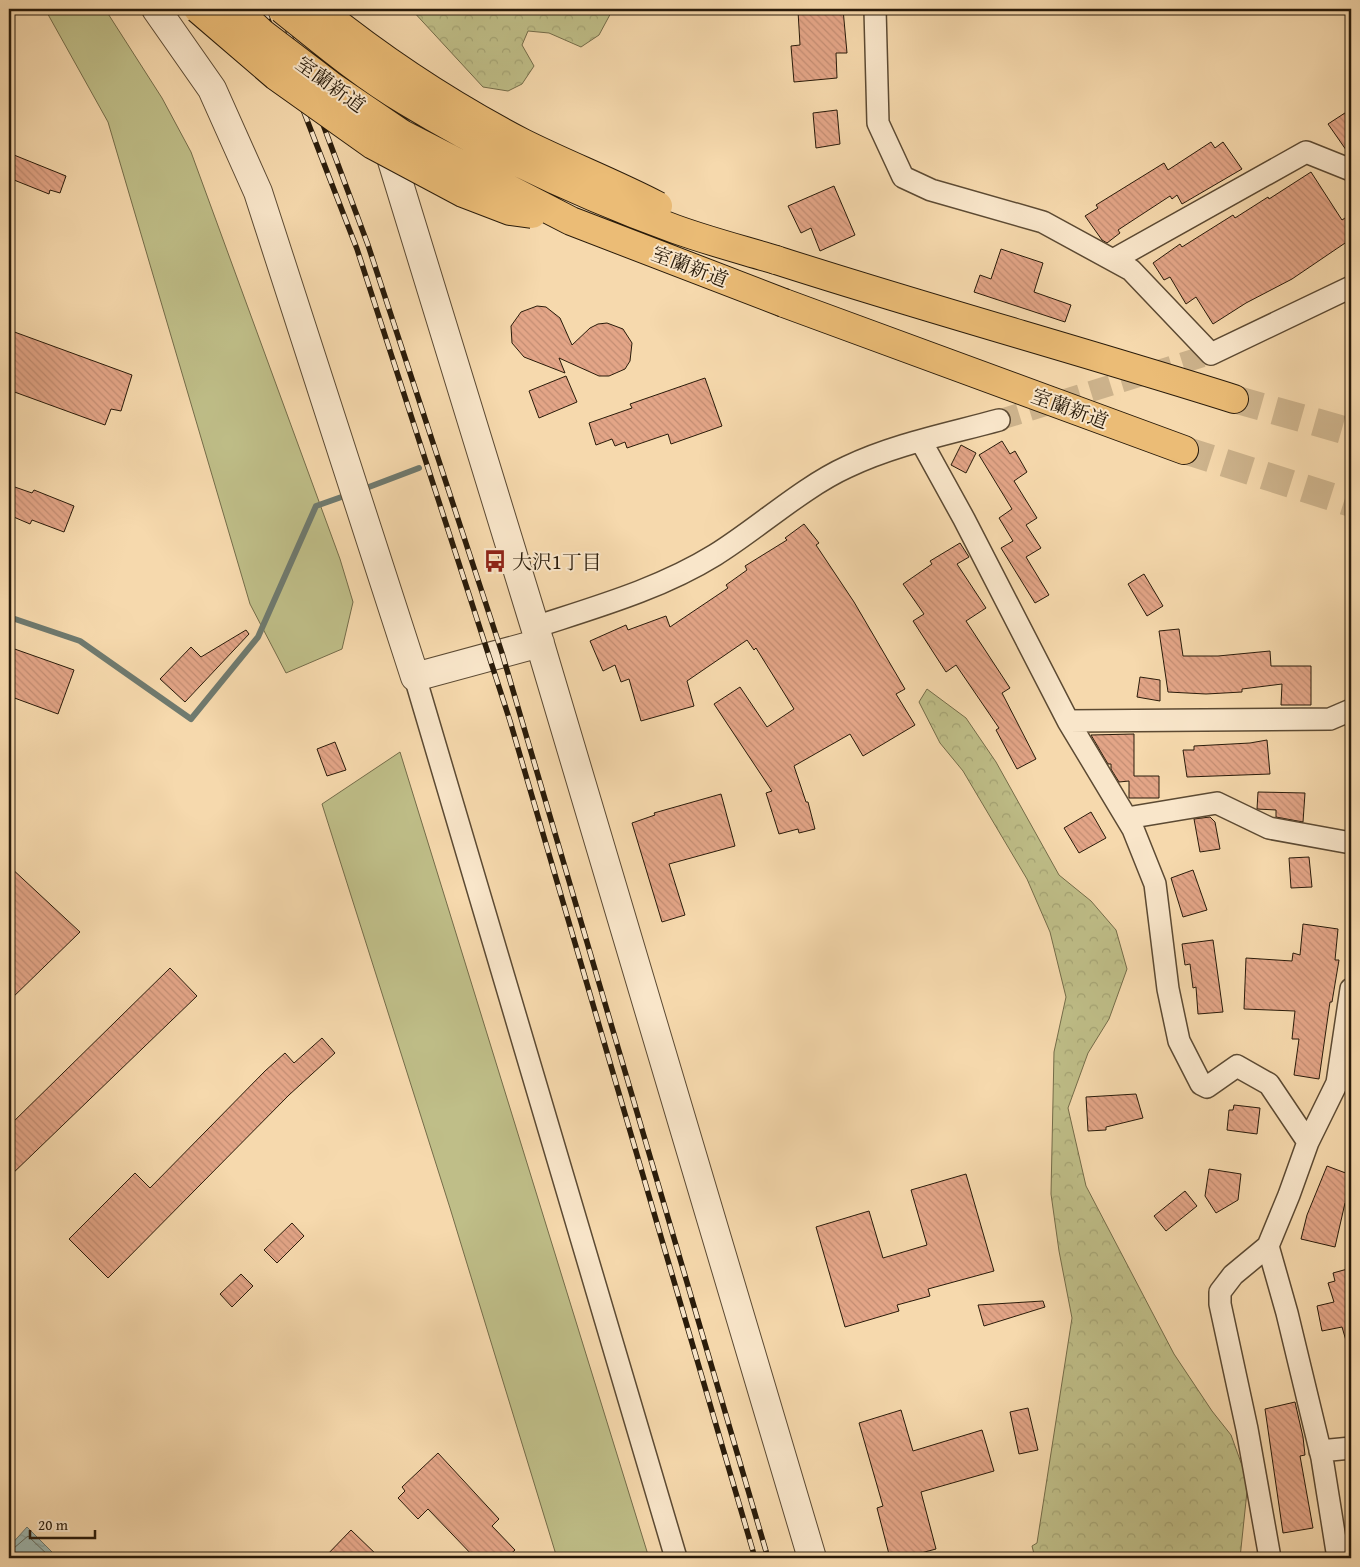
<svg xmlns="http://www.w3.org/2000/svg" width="1360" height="1567" font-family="'Gentium Book Plus','Noto Serif JP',serif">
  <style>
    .green { fill: #bfbe88; stroke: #746c49 }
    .forest { fill: url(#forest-crowns); stroke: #746c49 }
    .water { fill: url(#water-ripples); stroke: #6f7a6f }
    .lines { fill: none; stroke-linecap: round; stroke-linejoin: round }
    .shore { stroke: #646a5e; stroke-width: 1 }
    .stream { stroke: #6f7a6f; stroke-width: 6 }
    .building { fill: url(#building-back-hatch); stroke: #291b0a }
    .minor-tunnel { stroke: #cdb38c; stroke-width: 21; stroke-dasharray: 21 11; stroke-linecap: butt }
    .motorway-tunnel { stroke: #cdb38c; stroke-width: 28; stroke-dasharray: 28 14; stroke-linecap: butt }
    .minor-casing { stroke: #5c4a33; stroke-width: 24 }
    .tertiary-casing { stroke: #5c4a33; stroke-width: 30 }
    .motorway-casing { stroke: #291b0a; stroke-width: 30 }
    .minor { stroke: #f9e6ca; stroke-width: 21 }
    .tertiary { stroke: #f9e6ca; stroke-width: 28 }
    .motorway { stroke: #ebbc76; stroke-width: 28 }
    .rail-casing { stroke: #291b0a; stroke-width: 5.5 }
    .rail { stroke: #f9e6ca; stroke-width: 4; stroke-dasharray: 11; stroke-linecap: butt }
    .motorway-bridge-casing { stroke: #291b0a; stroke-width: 30; stroke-linecap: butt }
    .motorway-bridge { stroke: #ebbc76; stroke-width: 28 }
    .labels { text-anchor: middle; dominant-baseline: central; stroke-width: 4; stroke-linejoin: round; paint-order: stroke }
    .street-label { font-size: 20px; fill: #291b0a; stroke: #f9e6ca }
    .poi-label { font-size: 20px; fill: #291b0a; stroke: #f9e6ca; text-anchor: start }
  </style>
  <defs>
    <pattern id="forest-crowns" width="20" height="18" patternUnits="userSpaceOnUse" patternTransform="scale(1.25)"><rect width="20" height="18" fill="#bfbe88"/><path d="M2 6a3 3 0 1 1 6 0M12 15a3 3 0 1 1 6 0" fill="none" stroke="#a4a374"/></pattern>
    <pattern id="water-ripples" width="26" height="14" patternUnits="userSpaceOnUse" patternTransform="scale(1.25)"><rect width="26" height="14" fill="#9eb9b2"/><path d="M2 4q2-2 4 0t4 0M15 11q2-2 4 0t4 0" fill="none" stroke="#889e98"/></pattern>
    <pattern id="building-back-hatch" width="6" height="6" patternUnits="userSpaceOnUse" patternTransform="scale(1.25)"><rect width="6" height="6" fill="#e3a587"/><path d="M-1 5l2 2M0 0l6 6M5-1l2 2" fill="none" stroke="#c38d73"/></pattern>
  </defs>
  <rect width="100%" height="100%" fill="#f6d9ad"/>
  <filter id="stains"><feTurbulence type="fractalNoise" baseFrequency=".004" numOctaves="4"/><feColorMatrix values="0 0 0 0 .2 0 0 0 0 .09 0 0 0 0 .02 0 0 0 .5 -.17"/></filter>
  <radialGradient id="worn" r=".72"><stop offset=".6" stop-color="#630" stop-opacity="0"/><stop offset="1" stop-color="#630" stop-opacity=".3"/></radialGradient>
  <path class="green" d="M45,9h60l57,89 29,54 149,407 13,43 -11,47 -56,24 -36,-69 -142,-482z
    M400,752l249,806h-92l-107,-350 -128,-404z"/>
  <path class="forest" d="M411,9h202l-14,26 -18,12 -32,-14 -21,-2 -6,14 12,21 -12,18 -14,7 -25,-4z
    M927,689l39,29 30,44 63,113 32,26 25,29 11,39 -18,50 -21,34 -20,55 18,78 88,168 38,57 19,24 17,47 -8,76h-205l-3,-12 5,-3 35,-225 -13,-67 -8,-57 3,-142 12,-55 -16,-65 -23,-53 -64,-108 -23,-28 -21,-41z"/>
  <path class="water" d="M27,1527l31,31h-49v-11z"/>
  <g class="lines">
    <path class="shore" d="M9,1550l5,-2 14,-12 23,22"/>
    <path class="stream" d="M361,490l58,-22
      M9,617l71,24 111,78 67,-82 58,-131 34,-12"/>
  </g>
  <path class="building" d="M811,9h32l4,44h-11l1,25 -43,4 -3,-36 9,-1 -2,-34z
    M1351,109v48l-23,-33z
    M837,110l3,34 -24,4 -3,-35z
    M1211,142l4,6 8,-6 19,27 -60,35 -5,-9 -5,4 -2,-3 -52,34 2,3 -13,10 -5,-3 -17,-24 13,-8 -2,-3 68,-42 4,7z
    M9,153l57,23 -6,17 -10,-3 -1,4 -40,-16z
    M1311,172l31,48 9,-6v25l-59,40 -46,24 -33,21 -17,-27 -10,7 -16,-27 -6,3 -11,-17 27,-19 2,3 51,-32 2,3 33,-21 1,2z
    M834,186l21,49 -35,16 -9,-23 -10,5 -13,-27z
    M1001,249l42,14 -9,29 37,13 -6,17 -91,-30 6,-17 11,4z
    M537,306l9,1 14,11 12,27 18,-17 8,-4 9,-1 16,6 9,14 -2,18 -5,8 -16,7h-10l-40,-18 6,15 -41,-16 -12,-14 -1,-17 10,-14z
    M9,330l123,45 -11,36 -10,-2 -6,16 -96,-35z
    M566,376l11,26 -38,16 -10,-27z
    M705,378l17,48 -51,18 -3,-10 -41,14 -2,-6 -10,4 -3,-7 -16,6 -7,-22 43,-15 -2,-4z
    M1002,441l8,13 5,-3 12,21 -13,9 23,37 -11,7 15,23 -15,9 23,38 -14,8 -34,-55 12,-7 -14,-23 13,-9 -33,-54z
    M961,445l15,8 -10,20 -15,-8z
    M9,485l23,8 2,-3 40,16 -10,26 -32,-12 -2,4 -21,-9z
    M804,524l15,19 -3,2 38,57 51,87 -9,5 19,31 -52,31 -13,-22 -56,32 12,36h2l7,27 -16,4 -1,-4 -19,5 -13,-41 6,-2 -58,-87 26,-17 27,40 27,-18 -38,-61 -2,2 -7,-10 -60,41 7,25 -53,15 -12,-42 -8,3 -6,-17 -12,6 -13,-30 36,-16 2,5 38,-14 4,11 58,-39 -2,-3 21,-15 -2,-4 42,-26 -2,-2z
    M960,543l9,14 -12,7 29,44 -20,13 44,67 -8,5 34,66 -19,10 -21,-39 3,-2 -43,-63 -10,7 -33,-51 11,-7 -21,-30 29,-20 -2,-3z
    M1144,574l19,32 -16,10 -19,-32z
    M1179,629l4,27h35l52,-5 1,15h40v39h-30l1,-21 -40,5v3l-36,2 -38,-2 -9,-61z
    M246,630l3,4 -64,68 -25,-23 31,-32 10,10z
    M9,647l65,23 -16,44 -49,-18z
    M1140,677l20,3v21l-23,-4z
    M1134,734v42h25v22h-30v-17l-10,1 -8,-13v-5h-3l-17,-29z
    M1267,740l3,34 -83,3 -4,-27h11v-4l56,-3z
    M335,742l11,28 -19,6 -10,-27z
    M1258,792l47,1 -2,29 -27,-5v-7l-19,-1z
    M721,794l14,52 -66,18 16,51 -23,7 -30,-99 23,-8 -1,-2z
    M1091,812l15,26 -27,15 -15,-25z
    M1210,817l5,5 5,27 -20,3 -6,-33z
    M1309,857l3,30 -21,1 -2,-30z
    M9,866l71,66 -71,69z
    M1193,870l14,40 -24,7 -12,-39z
    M1303,924l35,5 -3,31h4l-7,42h-2l-11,77 -25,-4 5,-36h-7l3,-28 -51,-2 2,-51 46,3 1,-8 7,2z
    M1213,940l10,72 -25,2 -2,-27 -3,1 -3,-24 -5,1 -3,-21z
    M170,968l27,28 -188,181v-51z
    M322,1038l13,15 -46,42 -181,183 -39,-39 66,-66 15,15 115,-117 20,-18 9,10z
    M1136,1094l7,24 -37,9v3l-18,1 -2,-34z
    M1234,1105l26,3 -3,26 -30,-4 2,-20h4z
    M1327,1166l24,9v30l-6,-2 -10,44 -34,-8 6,-24z
    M1209,1169l32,5 -3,26 -22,13 -11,-17z
    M966,1174l28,97 -66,18 2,7 -33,9 2,6 -54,16 -29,-100 53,-16 14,47 44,-13 -16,-55z
    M1185,1191l12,15 -31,25 -12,-15z
    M292,1223l12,13 -27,27 -13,-13z
    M1351,1268v75l-4,1 -5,-17 -20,4 -5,-25 17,-4 -6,-19 7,-2 -2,-8z
    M241,1274l12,12 -21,21 -12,-13z
    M1043,1301l2,6 -61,19 -6,-21z
    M1295,1402l8,35 2,18 -5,1 13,72 -30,5 -18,-124z
    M1028,1408l10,42 -19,4 -9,-42z
    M901,1410l12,41 69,-21 12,41 -73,21 15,57 -34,9h-12l-13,-50 6,-2 -24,-83z
    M438,1453l61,66 -7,7 23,24 -9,8h-31l-47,-49 -10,10 -20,-21 7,-7 -3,-4z
    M351,1530l29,28h-56z"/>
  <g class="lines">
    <path class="minor-tunnel" d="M999,420l212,-66"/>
    <path class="motorway-tunnel" d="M1234,399l117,33
      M1184,450l167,53"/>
    <defs>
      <path id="minor" d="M875,9l3,114 25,54 28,13 112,32 88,48 80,84 140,-67
        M1113,260l193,-108 45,18
        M921,441l43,78 104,202 65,108 22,55 13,105 11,52 22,43 6,3 30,-21 32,18 39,58
        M535,627c61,-20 125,-38 180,-72 42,-26 88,-68 132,-88 48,-23 101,-33 152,-47
        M415,677l261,881
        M1068,721l262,-2 21,-9
        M1127,818l90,-15 52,25 82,15
        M1268,1246l-35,29 -13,17v12l27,125 23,129
        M1320,1451l31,-3
        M1338,1558l-16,-100 -35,-145 -19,-67 21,-51 19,-53 29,-59 14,-94"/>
      <path id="tertiary" d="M156,9l56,80 46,103 157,485 125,-34
        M350,55l39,96 146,476 277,931"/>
      <path id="motorway" d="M776,260c152,49 306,91 458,139
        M784,303l400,147"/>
    </defs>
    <use href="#minor" class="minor-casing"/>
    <use href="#tertiary" class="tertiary-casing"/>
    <use href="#motorway" class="motorway-casing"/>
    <use href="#minor" class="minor"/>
    <use href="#tertiary" class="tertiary"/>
    <use href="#motorway" class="motorway"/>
    <defs>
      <path id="rail" d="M264,9l93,240 153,472 245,837
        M280,9l88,236 134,408 266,905"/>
    </defs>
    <use href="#rail" class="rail-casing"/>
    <use href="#rail" class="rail"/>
    <defs>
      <path id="motorway-bridge" d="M198,9l78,67 97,69 90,48 47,18 22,3
        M236,9l27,25 67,51 72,49 169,87 213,82
        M282,9c40,32 80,66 124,92 86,52 175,94 269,128 33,12 68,21 101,31
        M319,9c63,51 131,96 204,134 44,22 91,40 135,63"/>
    </defs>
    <use href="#motorway-bridge" class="motorway-bridge-casing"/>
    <use href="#motorway-bridge" class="motorway-bridge"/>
  </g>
  <defs>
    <symbol id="bus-bare" viewBox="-9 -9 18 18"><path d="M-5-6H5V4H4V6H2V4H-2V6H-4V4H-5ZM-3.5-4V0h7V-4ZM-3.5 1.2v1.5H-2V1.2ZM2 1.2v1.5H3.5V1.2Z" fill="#8f2418" stroke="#f9e6ca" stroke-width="2.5" paint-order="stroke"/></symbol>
  </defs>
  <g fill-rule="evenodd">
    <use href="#bus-bare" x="479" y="545" width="32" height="32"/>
  </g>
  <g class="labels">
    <g class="street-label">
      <text transform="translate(331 84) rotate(36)">室蘭新道</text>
      <text transform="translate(690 266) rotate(21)">室蘭新道</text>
      <text transform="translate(1070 408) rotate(20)">室蘭新道</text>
    </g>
    <g class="poi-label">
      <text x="512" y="561">大沢1丁目</text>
    </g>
  </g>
  <rect width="1360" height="1567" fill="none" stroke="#f6d9ad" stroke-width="30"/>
  <rect x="10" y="10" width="1340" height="1547" fill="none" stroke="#291b0a" stroke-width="2.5"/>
  <rect x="15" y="15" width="1330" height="1537" fill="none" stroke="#291b0a"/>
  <path d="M30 1530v8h65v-8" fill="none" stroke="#291b0a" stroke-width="2.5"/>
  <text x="38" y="1530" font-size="15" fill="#291b0a" stroke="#f9e6ca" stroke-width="4" paint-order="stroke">20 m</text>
  <rect width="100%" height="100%" filter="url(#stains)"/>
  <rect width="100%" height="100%" fill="url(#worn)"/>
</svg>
